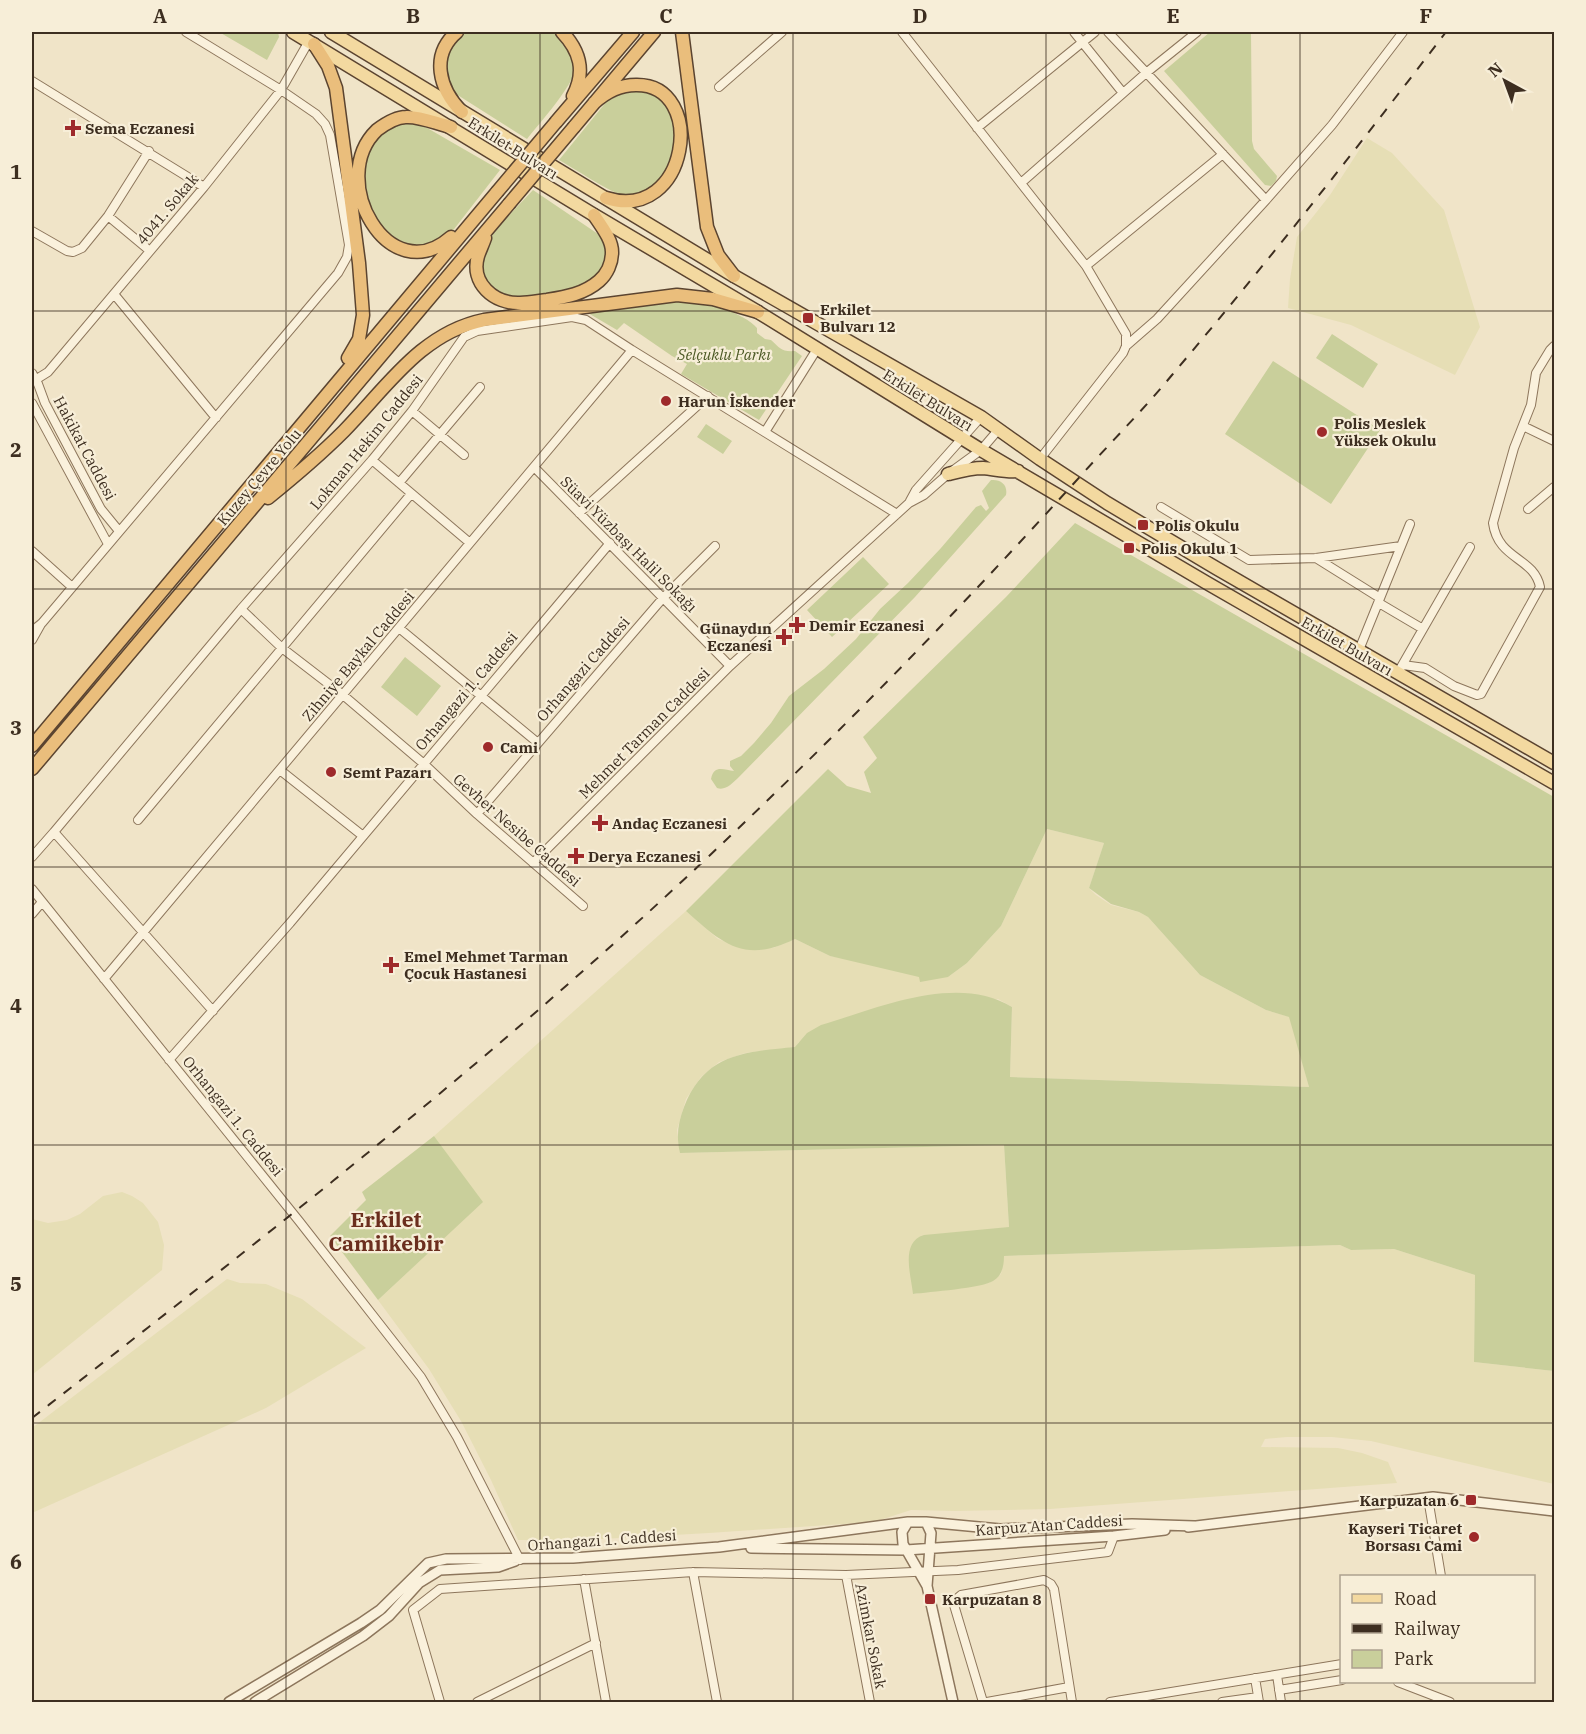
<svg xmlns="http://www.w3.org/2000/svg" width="1586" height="1734" font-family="'IBM Plex Serif',serif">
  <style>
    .farmland { fill: #e6deb5 }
    .green { fill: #c9cf9b }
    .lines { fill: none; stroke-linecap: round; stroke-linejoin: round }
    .minor-casing { stroke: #8d765c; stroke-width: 10 }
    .tertiary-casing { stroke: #8d765c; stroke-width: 12 }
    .primary-casing { stroke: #5b4430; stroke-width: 15 }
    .trunk-casing { stroke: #5b4430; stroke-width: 15 }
    .minor { stroke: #faf1dc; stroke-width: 8 }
    .tertiary { stroke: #faf1dc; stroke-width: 9 }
    .primary { stroke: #f3d9a0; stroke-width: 12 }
    .trunk { stroke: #eabe7c; stroke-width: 12 }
    .rail { stroke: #3d2e20; stroke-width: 2; stroke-dasharray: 10 10; stroke-linecap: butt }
    .trunk-bridge-casing { stroke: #5b4430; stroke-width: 15; stroke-linecap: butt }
    .trunk-bridge { stroke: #eabe7c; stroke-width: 12 }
    .grid { fill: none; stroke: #3d2e20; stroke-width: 1.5; stroke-opacity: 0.55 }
    .poi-dot { fill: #9e2a2b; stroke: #f7eed8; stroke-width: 2 }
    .labels { text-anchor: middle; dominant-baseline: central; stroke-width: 4.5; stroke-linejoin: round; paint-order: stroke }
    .poi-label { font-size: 15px; font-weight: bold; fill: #3d2e20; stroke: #f7eed8; text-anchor: start }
    .street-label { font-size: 15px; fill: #3d2e20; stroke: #f7eed8 }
    .park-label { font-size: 15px; font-style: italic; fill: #4d5a26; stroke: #f7eed8 }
    .district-label { font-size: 21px; font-weight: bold; fill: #6b2e1e; stroke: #f7eed8 }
    .neatline { fill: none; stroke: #3d2e20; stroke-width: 2 }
    .grid-label { font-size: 20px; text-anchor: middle; font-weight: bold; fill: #3d2e20 }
  </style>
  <rect width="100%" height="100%" fill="#f0e4c8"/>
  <path class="farmland" d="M1367,138l25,15 52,57 36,117 -25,48 -104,-50 -63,-17 2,-29 7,-42 33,-42z
    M1047,829l57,14 -15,45 7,7 15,10 28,7 9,5 52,58 66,35 24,7 19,70 -299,-10 2,-70 -14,-8 -199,43 -3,5 -51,6 -26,9 -18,15 -15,22 -9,31 3,23 324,-8 5,83 -88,8 -8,58 76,-11 12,-9 3,-18 336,-11 11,5 43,-1 81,26 -1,87 80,9v113l-183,-43 -39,-4h-45l-22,2 -4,8 77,1 24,5 26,9 9,21 -347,26 -95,2 -44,-1 -37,12 -165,11 -125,7h-66l-27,-60 -30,-59 -32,-52 -51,-69 104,-98 -48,-66 252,-225 32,28 27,10 28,-1 22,-9 35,17 118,21 19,-14 34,-37z
    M122,1192l10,4 11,7 15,19 6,23 -2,25 -130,105v-156l16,4 19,-3 13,-6 23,-18z
    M227,1279l13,4 26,1 36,15 64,49 -100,60 -234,105v-85z"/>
  <path class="green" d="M219,32h59l1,5 -12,23z
    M462,32h93c10,9 20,22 20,36 0,16 -37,57 -48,71l-71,-45 -9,-11 -3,-25z
    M1210,32h41l1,109 2,8 23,27 -1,5 -5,5 -6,-1 -101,-114z
    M629,90c7,1 16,1 23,3 41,15 25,109 -29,102 -12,-2 -51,-28 -64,-35l48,-59z
    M405,122l17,3 78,45 -49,63c-73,56 -130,-88 -46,-111z
    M533,190l68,46c7,12 7,28 -1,39 -11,14 -66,25 -83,24 -17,-1 -34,-13 -35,-30 -1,-5 -2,-10 0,-14 9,-25 34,-46 51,-65z
    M680,299c20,0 65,14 77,29v5l8,6 6,1c9,8 10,12 24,11l7,5 -43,64 -78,-46 6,-10 -15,-8 -48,-33 -7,7 -29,-17z
    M1332,334l46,30 -15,24 -47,-30z
    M1273,361l107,69 -49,74 -106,-70z
    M706,424l26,17 -9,13 -26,-17z
    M991,480c10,-1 17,5 15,15l-91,102 -177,181c-6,5 -12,13 -21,10l-6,-9c3,-15 13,-9 23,-8l-4,-5v-5l11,-5 13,-13 17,-20 18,-27 35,-27 32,-30 24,-30 28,-26 33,-35 35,-41 5,-2 5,6 3,-3 -7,-17z
    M1075,523l479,274v574l-80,-9 1,-87 -81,-26 -43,1 -11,-5 -336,11c0,10 -2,20 -11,25 -11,7 -64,11 -80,13 -2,-19 -13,-52 11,-59l85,-8 -5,-82 -324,8c-4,-17 -2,-30 4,-46 21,-54 61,-55 111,-60l12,-14 14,-8c57,-17 136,-52 191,-18l-2,70 299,10 -20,-70 -23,-7 -66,-35 -52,-58 -9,-5 -28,-8 -22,-16 15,-45 -57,-14 -46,97 -34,37 -19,14 -28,5 -1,-5 -89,-21 -35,-17c-51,25 -72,5 -109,-28l142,-142 19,17 24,7 -7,-21 13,-14 -14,-21 143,-140z
    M863,557l26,27 -57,53 -25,-27z
    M405,657l36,29 -24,30 -36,-29z
    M434,1136l49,66 -105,98 -48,-64 36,-36 -4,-8z"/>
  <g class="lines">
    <defs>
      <path id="minor" d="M902,32l184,234 40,68v12l-3,7 -83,106
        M1074,32l49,61
        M1108,32l158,168 -109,119 -31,27
        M32,81l172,106
        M719,87l63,-55
        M977,128l118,-96
        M1021,183l125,-110 51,-41
        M1266,200l66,-75 71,-93
        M108,216l42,35
        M32,231l35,20 6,1 9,-4 26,-32 41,-65
        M1086,266l137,-112
        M114,294l102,124
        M32,373l6,11 7,19 56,106 18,22
        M32,382l16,-10 156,-185 77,-97 28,-49
        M32,403l76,141
        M412,411l52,44
        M1523,426l31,15
        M765,432l52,-83
        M372,460l98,83
        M534,467l196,199
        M399,483l81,-96
        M910,501l6,-11 65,-73
        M1161,507l88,53 67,-2 85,-12
        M1528,509l26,-22
        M579,513l129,-117
        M32,551l40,36
        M1316,558l64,40
        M1379,603l44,26
        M241,609l41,39 61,47 81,69 53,50 106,92
        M399,628l139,115
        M32,631l10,-8 296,-350 9,-16 2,-12 -19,-110 -5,-11 -9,-10 -35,-24 -95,-58
        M32,640l9,-16
        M1359,650l51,-126
        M1403,665l22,3 29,18 23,9 4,-1 59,-107c-6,-30 -42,-27 -47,-64l21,-75 17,-43 5,-32 14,-23 4,-4
        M1400,669l70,-122
        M280,770l83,66
        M477,814l186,-216 52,-52
        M138,820l273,-326
        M32,857l22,-25
        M533,863l197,-197 179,-163 15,-8 24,-21 33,-24 18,-21
        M32,889l267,332 122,156 36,60 63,123
        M32,914l10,-12
        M104,979l528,-629
        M213,1011l-159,-179 187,-223 131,-149 40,-49 52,-74 13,-6 95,-14 14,3 46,30 265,164
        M169,1060l121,-137 320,-380
        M1428,1498l13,78
        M693,1572l24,130
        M846,1575l24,127
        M584,1579l22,123
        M1277,1675l4,27
        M1255,1678l4,24
        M1398,1682l52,20
        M1279,1690l63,-10
        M440,1702l-27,-92 27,-21 253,-17 153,3 112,-5 150,-18 6,-16
        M477,1702l119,-59
        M983,1702l-29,-97 1,-5 6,-5 83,-15 7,4 3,5 18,113
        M987,1702l82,-15
        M1110,1702l232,-38
        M1222,1702l36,-5"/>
      <path id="tertiary" d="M908,1522l-6,10 1,12 24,42 26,116
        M926,1522l5,11 -4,53
        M1188,1527l245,-30 121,14
        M751,1548l155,2 208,-14 51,-6
        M229,1702l132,-79 19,-13 48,-47 18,-4 127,-1 146,-11 189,-25h18l74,7 132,-5 62,2
        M255,1702l108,-66 26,-20 30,-33 21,-13 58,-3 17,-6"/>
      <path id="primary" d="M293,32l301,183 164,97 223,138 226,133 347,200
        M331,32l403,244 247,141 59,42 67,44 109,65 338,195
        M948,474c12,-3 23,-6 35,-6 12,1 21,4 35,3"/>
      <path id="trunk" d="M457,32c-27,23 -18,57 5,80
        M562,32c18,19 24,39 11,64
        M682,32l25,195 11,28 16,21
        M314,44l14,22 8,22 23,175 4,52 -4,24 -11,19
        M594,103c12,-11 26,-18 42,-18 72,-1 53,139 -30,113
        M556,122l77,-90
        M451,127c-14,-3 -31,-11 -45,-10 -10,0 -21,7 -29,13 -51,49 12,162 74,107
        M574,127l80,-95
        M485,238c-2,6 -5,12 -7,18 -8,27 16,48 42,47 9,0 18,-2 27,-3 19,-3 37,-6 52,-19 8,-7 13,-18 13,-29 0,-13 -11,-26 -18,-37
        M268,498c26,-21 52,-43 76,-67 43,-44 77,-98 140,-111l193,-25 36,4 45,13
        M32,746l465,-554
        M32,769l477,-565"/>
    </defs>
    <use href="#minor" class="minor-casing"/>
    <use href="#tertiary" class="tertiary-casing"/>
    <use href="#primary" class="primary-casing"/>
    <use href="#trunk" class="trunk-casing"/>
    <use href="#minor" class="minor"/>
    <use href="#tertiary" class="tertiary"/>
    <use href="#primary" class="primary"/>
    <use href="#trunk" class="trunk"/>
    <path class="rail" d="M32,1418c231,-180 462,-359 676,-561 131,-123 256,-252 377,-386 29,-32 59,-62 87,-96 95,-112 185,-227 274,-343"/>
    <defs>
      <path id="trunk-bridge" d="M497,192l59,-70
        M509,204l65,-77"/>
    </defs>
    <use href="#trunk-bridge" class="trunk-bridge-casing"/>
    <use href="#trunk-bridge" class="trunk-bridge"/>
  </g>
  <path class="grid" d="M286,32v1670M540,32v1670M793,32v1670M1046,32v1670M1300,32v1670M32,311h1522M32,589h1522M32,867h1522M32,1145h1522M32,1423h1522"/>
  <g class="poi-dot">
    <path d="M70 119h6v6h6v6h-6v6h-6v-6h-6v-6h6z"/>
    <rect x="802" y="312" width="12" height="12" rx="3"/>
    <circle cx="666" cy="401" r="6"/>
    <circle cx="1322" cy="432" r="6"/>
    <rect x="1137" y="519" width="12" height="12" rx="3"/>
    <rect x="1123" y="542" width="12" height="12" rx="3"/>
    <path d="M794 616h6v6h6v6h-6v6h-6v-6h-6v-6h6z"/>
    <path d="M781 628h6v6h6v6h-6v6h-6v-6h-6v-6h6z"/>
    <circle cx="488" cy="747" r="6"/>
    <circle cx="331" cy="772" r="6"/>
    <path d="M597 814h6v6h6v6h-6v6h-6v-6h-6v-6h6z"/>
    <path d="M573 847h6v6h6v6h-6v6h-6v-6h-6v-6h6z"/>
    <path d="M388 956h6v6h6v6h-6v6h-6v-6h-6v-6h6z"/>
    <rect x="1465" y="1494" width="12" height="12" rx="3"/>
    <circle cx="1474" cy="1537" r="6"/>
    <rect x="924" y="1593" width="12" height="12" rx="3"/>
  </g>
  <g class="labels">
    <g class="poi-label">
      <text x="85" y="128">Sema Eczanesi</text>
      <text x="820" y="309">Erkilet<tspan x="820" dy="17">Bulvarı 12</tspan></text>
      <text x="678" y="401">Harun İskender</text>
      <text x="1334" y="423">Polis Meslek<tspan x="1334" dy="17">Yüksek Okulu</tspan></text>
      <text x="1155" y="525">Polis Okulu</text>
      <text x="1141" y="548">Polis Okulu 1</text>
      <text x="809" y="625">Demir Eczanesi</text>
      <text x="772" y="628" text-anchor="end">Günaydın<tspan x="772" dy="17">Eczanesi</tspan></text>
      <text x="500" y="747">Cami</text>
      <text x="343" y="772">Semt Pazarı</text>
      <text x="612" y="823">Andaç Eczanesi</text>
      <text x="588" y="856">Derya Eczanesi</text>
      <text x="404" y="956">Emel Mehmet Tarman<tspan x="404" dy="17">Çocuk Hastanesi</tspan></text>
      <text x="1459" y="1500" text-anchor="end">Karpuzatan 6</text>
      <text x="1462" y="1528" text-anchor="end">Kayseri Ticaret<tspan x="1462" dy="17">Borsası Cami</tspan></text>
      <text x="942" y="1599">Karpuzatan 8</text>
    </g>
    <g class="street-label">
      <text transform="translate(513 148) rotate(32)">Erkilet Bulvarı</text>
      <text transform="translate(167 209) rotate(-50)">4041. Sokak</text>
      <text transform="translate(928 400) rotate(32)">Erkilet Bulvarı</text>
      <text transform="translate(366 442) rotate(-51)">Lokman Hekim Caddesi</text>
      <text transform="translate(85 448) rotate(62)">Hakikat Caddesi</text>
      <text transform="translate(259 477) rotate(-50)">Kuzey Çevre Yolu</text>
      <text transform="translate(629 544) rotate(45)">Süavi Yüzbaşı Halil Sokağı</text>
      <text transform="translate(1347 646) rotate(30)">Erkilet Bulvarı</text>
      <text transform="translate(358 656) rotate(-50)">Zihniye Baykal Caddesi</text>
      <text transform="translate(583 669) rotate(-49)">Orhangazi Caddesi</text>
      <text transform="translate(466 691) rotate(-50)">Orhangazi 1. Caddesi</text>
      <text transform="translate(644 733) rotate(-45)">Mehmet Tarman Caddesi</text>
      <text transform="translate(517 830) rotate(41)">Gevher Nesibe Caddesi</text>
      <text transform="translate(233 1116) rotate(51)">Orhangazi 1. Caddesi</text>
      <text transform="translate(1049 1525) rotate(-4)">Karpuz Atan Caddesi</text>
      <text transform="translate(602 1540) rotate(-4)">Orhangazi 1. Caddesi</text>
      <text transform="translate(871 1636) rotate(79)">Azimkar Sokak</text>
    </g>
    <g class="park-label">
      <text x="724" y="354">Selçuklu Parkı</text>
    </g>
    <g class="district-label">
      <text x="386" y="1219">Erkilet<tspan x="386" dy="24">Camiikebir</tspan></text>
    </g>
  </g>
  <rect width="1586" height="1734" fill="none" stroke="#f7eed8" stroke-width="66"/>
  <rect x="1340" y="1575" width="195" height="108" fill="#f7eed8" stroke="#ada18e" stroke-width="1.5"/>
  <rect x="1352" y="1594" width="30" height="9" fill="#f3d9a0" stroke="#ada18e" stroke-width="1.5"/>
  <text x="1394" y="1605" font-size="18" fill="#3d2e20">Road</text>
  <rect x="1352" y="1624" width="30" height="9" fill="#3d2e20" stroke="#ada18e" stroke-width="1.5"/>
  <text x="1394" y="1635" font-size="18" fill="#3d2e20">Railway</text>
  <rect x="1352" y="1650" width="30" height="18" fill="#c9cf9b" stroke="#ada18e" stroke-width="1.5"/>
  <text x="1394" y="1665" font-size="18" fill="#3d2e20">Park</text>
  <g transform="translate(1505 81) rotate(319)" stroke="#f7eed8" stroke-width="4.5" paint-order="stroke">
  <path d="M0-4.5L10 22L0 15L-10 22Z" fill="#3d2e20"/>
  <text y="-9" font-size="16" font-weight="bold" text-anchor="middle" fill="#3d2e20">N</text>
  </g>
  <rect x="33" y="33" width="1520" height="1668" class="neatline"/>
  <g class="grid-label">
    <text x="160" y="23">A</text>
    <text x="413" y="23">B</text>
    <text x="666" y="23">C</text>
    <text x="920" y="23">D</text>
    <text x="1173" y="23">E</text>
    <text x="1426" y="23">F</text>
    <text x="16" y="179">1</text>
    <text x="16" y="457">2</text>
    <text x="16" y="735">3</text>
    <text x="16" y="1013">4</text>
    <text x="16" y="1291">5</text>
    <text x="16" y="1569">6</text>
  </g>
</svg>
